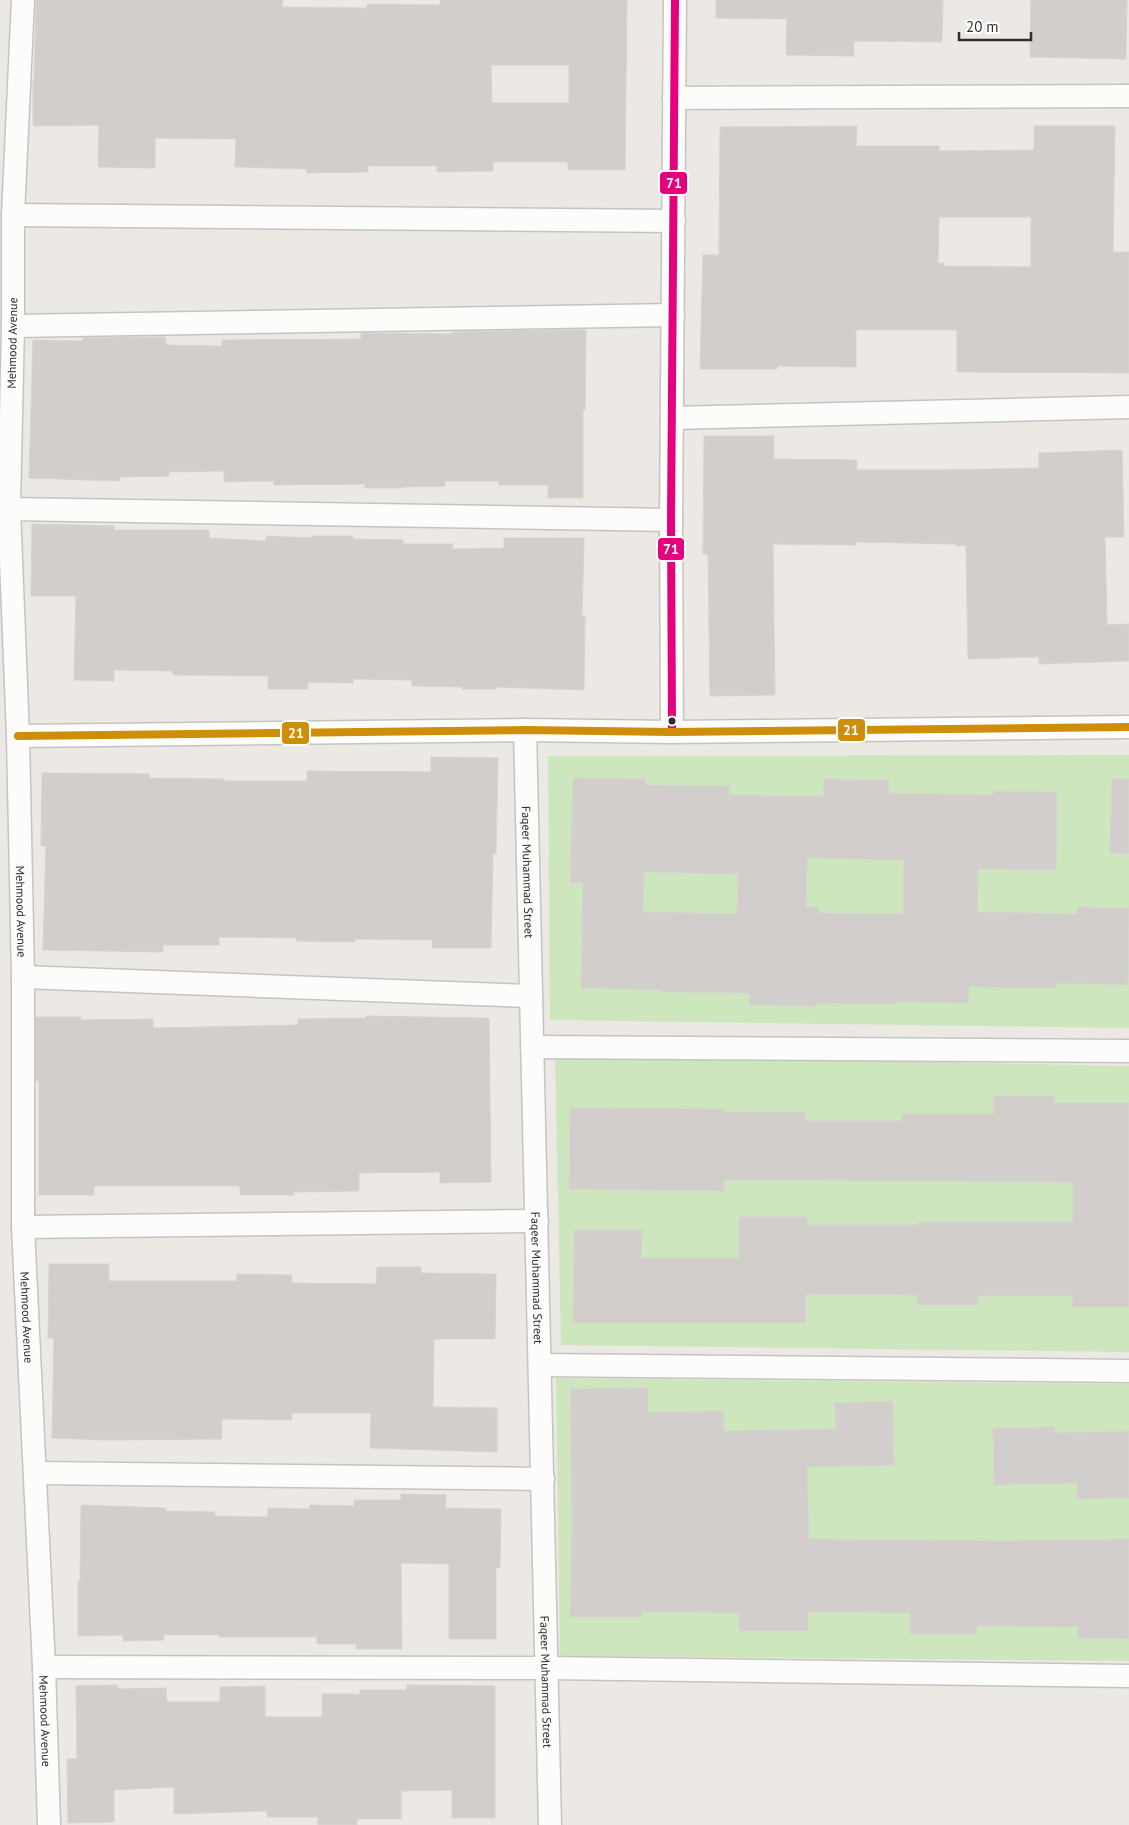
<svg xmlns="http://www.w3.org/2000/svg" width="1129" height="1825" font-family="'PT Sans',sans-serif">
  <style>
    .green { fill: #cee6be }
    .building { fill: #d1cecb; stroke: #d7d4d0; fill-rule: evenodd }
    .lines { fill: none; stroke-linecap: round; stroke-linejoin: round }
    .street-casing { stroke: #c5c4c5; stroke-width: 25 }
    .street { stroke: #fcfcfb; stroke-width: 22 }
    .bus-1-casing { stroke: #fff; stroke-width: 11 }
    .bus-2-casing { stroke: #fff; stroke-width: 11 }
    .bus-1 { stroke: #e5007d; stroke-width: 8 }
    .bus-2 { stroke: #cf8e09; stroke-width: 8 }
    .bus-dot { fill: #2e2e2e; stroke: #fff; stroke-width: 2 }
    .labels { text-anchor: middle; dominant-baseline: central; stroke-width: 4.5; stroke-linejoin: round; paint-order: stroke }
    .street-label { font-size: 12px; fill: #2e2e2e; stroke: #fff }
    .line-badge { stroke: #fff; stroke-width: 2 }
    .badge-label { font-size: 14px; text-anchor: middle; font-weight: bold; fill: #fff }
  </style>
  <rect width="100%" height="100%" fill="#ece8e4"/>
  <path class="green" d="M1129,755v273l-579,-8 -2,-264z
    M555,1054l574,12v286l-568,-7z
    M556,1378l573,6v277l-569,-5z"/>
  <path class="building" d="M36,0h247l-1,7 85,1v-4l73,1v-5h187l-2,170h-57v-8h-75v9l-56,1v-6h-69v6l-61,1v-4l-72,-2 1,-28 -81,-1v30l-57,-1 1,-42 -66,1v-45h1zM491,65h78v38h-77z
    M716,0h227l-1,42 -88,-1v15l-68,-1 1,-36 -71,-1z
    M1031,0h96l-1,59 -96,-2z
    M857,126l-1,20h83v5l95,-1v-24h81l-2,126h16v121l-172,-1v-42h-101v37l-79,-1v3h-77l3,-114h16l1,-128zM939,217h92v50l-87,-1v-3h-6z
    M547,330h39l-1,80h-2v88h-35v-13h-49v-4h-54v5l-41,1v1h-39v-4l-91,1v-4l-50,1v-11l-55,1v4l-49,1v4l-91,-3 4,-138 49,1 1,-3 83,-1v8l56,1v-6l139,-1v-6l91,1v-2z
    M704,436h70v23l83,1 -1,10h83l100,-2v-15l83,-3 2,87h-19l2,88 22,-1v37l-90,3v-7l-71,2 -2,-114 -10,1v-2l-100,-2v3l-83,-1 2,151 -65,1 -2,-142h-5z
    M32,524l82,2v4h95v8l57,3v-5l45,2 1,-2h41v3l50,1v4h50l-1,5 52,-1v-10h80l-2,78h3l-1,74 -88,-3v2h-34v-2l-50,-1v-6l-59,-1v4l-45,-1v7h-40v-13l-95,-1v-4l-59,-1v11l-40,-1 2,-84h-45z
    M431,757l67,1 -2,96h-3l-2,94h-59l1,-8 -78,-1v3l-59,-1 1,-3 -78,-1v8h-56v7l-120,-2 3,-104h-5l1,-73 107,1v4l75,1v2h83v-10l124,1z
    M573,778l72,1v6l85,1 -1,9 94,1 1,-17 65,1v13l104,2 1,-4 63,1 -1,78 -78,-1 -1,43 100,2 1,-7 51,1 -1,77 -71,-2 -1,5 -87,-1v16l-72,-1v2l-80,-1 -1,3 -67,-1 1,-12 -88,-1v-2l-81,-2 2,-105h-13zM807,858l97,2 -1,54 -85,-1 1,-6h-13zM644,872l94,2 -1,40 -94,-2z
    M1112,779h17v75l-19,-1z
    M366,1016l123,2 2,164 -51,1v-11l-81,1v18l-65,1v3h-54v-9h-146v9h-55v-114h-3v-64h45v3l72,-1v9l145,-3v-6l68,-1z
    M994,1096h60v7h75v204h-57l1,-11h-95v9h-61v-10l-111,-1v29h-233l1,-93h68l-1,28h98v-41h68v8h111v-3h155v-37l-1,-3 -348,-2v11l-155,-2 1,-81 154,1v3h81v9h97v-7h92z
    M49,1264h60v17h128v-7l55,1v8l84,1 1,-17h44v6l75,1 -1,65h-61l-1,68 64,1v44l-127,-4 1,-35h-79v7l-70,-1v20l-117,1 -53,-2 2,-100h-6z
    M648,1388v24l76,-1v20l112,-2 -1,-26 58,-2 1,64 -87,2 2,72 197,2 123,-2v100l-51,-1v-11l-101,-1v8h-67v-21l-102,-1v19h-69v-18l-96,-1v5h-73l2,-91 -2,-137z
    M1055,1427v6l74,-2v67l-52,1v-16l-83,2 -1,-57z
    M401,1494l45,1 -1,13 56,1 -1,59h-4v71h-47v-75l-48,-1 1,86h-46v-5h-39v-7h-98v-2h-55v5l-41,1v-6l-45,1v-55h2l1,-76 85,3v3l49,1v4l53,1v-9l42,1v-4l44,1v-6h47z
    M118,1685v4l48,-1 1,14h53v-15l45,-1v31h57v-23h38v-4h47v-5l88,1v132h-43v-28l-51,1v28h-44v6h-39v-8h-51v-6l-93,3v-27l-60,3v32l-46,1 -1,-64h10l-1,-73z"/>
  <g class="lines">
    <defs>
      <g id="street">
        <path id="s1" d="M23,0l-10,215v111l-4,183 9,227 5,241v250l21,440 5,158"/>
        <path d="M674,98l455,-2"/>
        <path d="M13,215l661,6"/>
        <path d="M13,326l660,-11"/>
        <path d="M672,418l457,-11"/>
        <path d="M9,509l662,11"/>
        <path id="s2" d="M525,730l25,1095"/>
        <path d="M672,732l-1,-212 4,-520"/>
        <path d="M18,736l507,-6 147,2 457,-5"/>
        <path d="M23,977l508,19"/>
        <path d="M532,1047l597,4"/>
        <path d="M23,1227l514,-6"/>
        <path d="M540,1365l589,6"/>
        <path d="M35,1473l508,6"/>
        <path d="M44,1667l503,1 582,8"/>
      </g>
    </defs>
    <use href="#street" class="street-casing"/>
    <use href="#street" class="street"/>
    <defs>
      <path id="bus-1" d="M672,732l-1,-212 4,-520"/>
      <path id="bus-2" d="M18,736l507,-6 147,2 457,-5"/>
    </defs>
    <use href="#bus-1" class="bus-1-casing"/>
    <use href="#bus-2" class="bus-2-casing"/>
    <use href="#bus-1" class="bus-1"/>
    <use href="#bus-2" class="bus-2"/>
  </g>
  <circle class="bus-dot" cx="672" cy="721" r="4.5"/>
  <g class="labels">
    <g class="street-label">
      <text transform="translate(12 343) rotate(-89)">Mehmood Avenue</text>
      <text stroke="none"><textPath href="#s2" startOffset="142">Faqeer Muhammad Street</textPath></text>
      <text stroke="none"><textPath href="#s1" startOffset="912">Mehmood Avenue</textPath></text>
      <text stroke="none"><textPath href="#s2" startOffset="548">Faqeer Muhammad Street</textPath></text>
      <text stroke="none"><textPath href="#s1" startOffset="1318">Mehmood Avenue</textPath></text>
      <text stroke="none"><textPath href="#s2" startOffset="952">Faqeer Muhammad Street</textPath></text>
      <text stroke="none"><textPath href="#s1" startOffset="1722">Mehmood Avenue</textPath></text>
    </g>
  </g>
  <g class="line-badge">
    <rect x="659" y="171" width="29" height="24" rx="5" fill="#e5007d"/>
    <rect x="657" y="537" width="28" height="24" rx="5" fill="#e5007d"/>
    <rect x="837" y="718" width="29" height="24" rx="5" fill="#cf8e09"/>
    <rect x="281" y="721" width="29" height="24" rx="5" fill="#cf8e09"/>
  </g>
  <g class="badge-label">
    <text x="674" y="188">71</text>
    <text x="671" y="554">71</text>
    <text x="851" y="735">21</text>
    <text x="296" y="738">21</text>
  </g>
  <path d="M959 32v8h72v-8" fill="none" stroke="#2e2e2e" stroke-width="2.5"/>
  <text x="966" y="32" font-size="15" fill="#2e2e2e" stroke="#ffffff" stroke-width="4" paint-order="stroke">20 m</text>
</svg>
